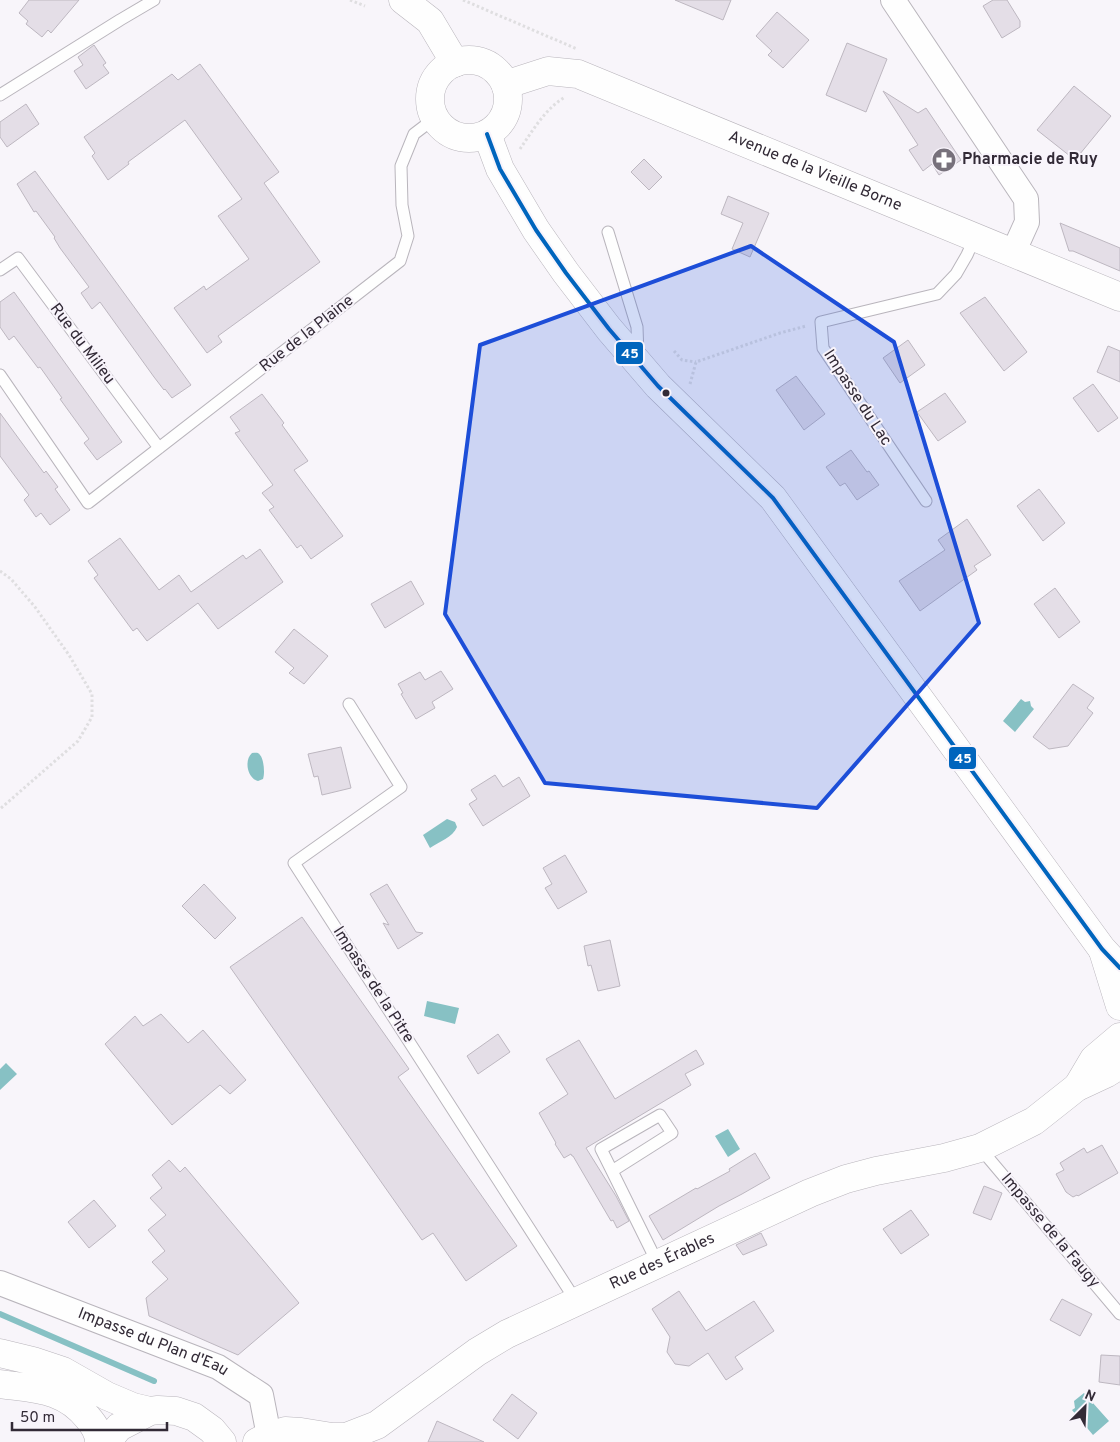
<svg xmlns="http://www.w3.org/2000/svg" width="1120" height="1442" font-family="Overpass,sans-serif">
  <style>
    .water { fill: #87c1c4 }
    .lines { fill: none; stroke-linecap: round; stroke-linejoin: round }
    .stream { stroke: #87c1c4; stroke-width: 6 }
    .building { fill: #e4dee7; stroke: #bdb7c0 }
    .lane-casing { stroke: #b9b5bc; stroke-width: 13 }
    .street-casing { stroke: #b9b5bc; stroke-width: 26 }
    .secondary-casing { stroke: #b9b5bc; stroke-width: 29 }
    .primary-casing { stroke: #b9b5bc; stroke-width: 29 }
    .path { stroke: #dfdee0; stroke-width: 3; stroke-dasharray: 2.5 2.5; stroke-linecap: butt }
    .lane { stroke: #fefefe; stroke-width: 11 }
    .street { stroke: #fefefe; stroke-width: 24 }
    .secondary { stroke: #fefefe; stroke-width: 28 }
    .primary { stroke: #fefefe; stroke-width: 28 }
    .bus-1-casing { stroke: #f8f4fb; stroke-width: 8 }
    .bus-1 { stroke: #0065bd; stroke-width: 4 }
    .marked { fill: #1d4ed8; fill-opacity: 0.2; stroke: #1d4ed8; stroke-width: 4; stroke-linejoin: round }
    .bus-dot { fill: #322a36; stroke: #f8f4fb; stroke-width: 2 }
    .labels { text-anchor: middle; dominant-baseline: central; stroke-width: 4; stroke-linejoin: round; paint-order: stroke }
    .poi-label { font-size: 16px; font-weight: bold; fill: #322a36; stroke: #f8f4fb; text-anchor: start }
    .street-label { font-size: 16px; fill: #322a36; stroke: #f8f4fb }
    .line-badge { stroke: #f8f4fb; stroke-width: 2 }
    .badge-label { font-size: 14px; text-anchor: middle; font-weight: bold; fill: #fff }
  </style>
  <rect width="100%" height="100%" fill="#f8f5fa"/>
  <path class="water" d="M1021,699l4,3 5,-1 1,5 3,3 -19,23 -12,-11z
    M252,753c4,0 6,-1 8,2 4,4 5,19 3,24l-5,2c-11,-3 -14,-21 -6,-28z
    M447,819l8,3 2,5c-4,10 -18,15 -27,21l-7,-13z
    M427,1001l32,7 -4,16 -31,-8z
    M6,1063l11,11 -17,16v-21z
    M728,1129l12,20 -12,8 -13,-21z
    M1084,1393l25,28 -16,14 -21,-25 3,-2 -1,-7z"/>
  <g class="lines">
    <path class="stream" d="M0,1314l154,67"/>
  </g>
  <path class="building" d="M29,0h50l-28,33 -3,-3 -6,7 -16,-13 2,-3 -9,-8z
    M675,0h56l-8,20z
    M993,0h14l13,21v6l-18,11 -19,-32z
    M777,12l32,28 -26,28 -15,-13 4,-4 -16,-15z
    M847,43l40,16 -21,53 -40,-17z
    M94,45l12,18 -3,2 6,8 -23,16 -12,-18 9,-6 -5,-8z
    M200,64l79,108 -15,11 56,79 -102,74 4,6 -15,11 -33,-45 30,-22 2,4 43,-31 -31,-43 24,-17 -57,-79 -57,42 1,2 -21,16 -16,-24 3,-3 -11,-16 88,-63 6,6z
    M1074,86l37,30 -36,44 -38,-30z
    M883,91l35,22 8,-5 35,52 -22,15 -7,-11 -9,7 -14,-21 9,-5z
    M26,104l13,20 -32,23 -7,-10v-15z
    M644,159l18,18 -13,13 -18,-18z
    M35,171l156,214 -19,13 -7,-9 -1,1 -10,-13 -54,-75 -8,7 -11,-16 8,-6 -29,-39 -6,-10 1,-1 -19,-26 -2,1 -17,-28z
    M728,196l41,17 -19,44 -18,-8 11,-26 -22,-9z
    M1060,223l60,25v23l-47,-20h-4z
    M14,292l108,150 -25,18 -13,-17 5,-4 -29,-40 2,-1 -22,-31 -2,1 -24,-32 -5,4 -9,-13v-25z
    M985,297l42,55 -23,19 -44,-58z
    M908,340l17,25 -25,18 -17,-25z
    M1108,346l12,5v31l-23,-10z
    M796,376l29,38 -21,16 -28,-40z
    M1093,384l25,34 -20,14 -25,-34z
    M945,393l21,29 -28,19 -21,-29z
    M262,394l22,29 -2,2 26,36 -14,9 49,66 -32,23 -10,-14 -4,3 -28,-38 5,-3 -12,-14 11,-8 -38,-52 5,-2 -10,-14z
    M0,413l44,60 2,-2 12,16 -3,2 15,21 -20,15 -9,-12 -5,4 -12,-17 5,-5 -29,-39z
    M851,450l16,22 2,-1 10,14 -22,15 -12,-17 -5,3 -14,-19z
    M1039,489l26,34 -22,18 -26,-35z
    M967,519l24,36 -17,11 3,4 -57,41 -21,-30 46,-31 -7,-10z
    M120,538l39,52 20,-15 12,17 52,-37 3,4 14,-10 23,33 -65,47 -20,-26 -51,38 -10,-13 -4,3 -39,-53 4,-3 -10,-14z
    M411,581l13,23 -39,24 -14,-24z
    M1055,588l25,34 -21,16 -25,-34z
    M294,629l34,27 -24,28 -15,-11 5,-5 -19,-16z
    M441,671l12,18 -21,13 3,6 -19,11 -15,-25 2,-1 -5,-9 22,-12 5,8z
    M1073,684l21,14 -7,10 6,5 -25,33 -19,3 -16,-12z
    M341,747l10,41 -29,7 -4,-19 -4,1 -6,-23z
    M495,775l8,12 16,-10 11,19 -47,30 -14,-22 8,-5 -6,-9z
    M565,855l22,37 -29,17 -13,-21 7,-4 -9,-16z
    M204,884l32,34 -21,21 -33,-33z
    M387,884l29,48 7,1 -25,16 -15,-26 6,2 -19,-31z
    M302,917l107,152 -11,8 119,169 -51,35 -33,-48 -11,7 -192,-273z
    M610,940l10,46 -22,5 -7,-26 -3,1 -4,-20z
    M161,1014l27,29 15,-13 43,50 -16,14 -10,-9 -48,40 -67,-81 30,-28 8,10z
    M498,1034l12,18 -32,22 -11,-18z
    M579,1040l36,59 81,-49 8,14 -19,10 6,11 -105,63 30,48 13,25 -12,7 -4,-8 -2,1 -38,-65h-1l-1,-2 -7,4 -9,-14 1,-1 -17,-30 29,-19 -22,-35z
    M1102,1145l16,28 -40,23 -1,-1 -4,2 -7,-5 -10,-18 8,-4 -4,-7 24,-15 3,5z
    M755,1153l15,25 -28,16 -23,12 -56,34 -14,-24 47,-28 1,1 33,-18 -1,-2z
    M169,1160l11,12 5,-5 114,136 -61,52 -89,-39 -3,-18 22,-19 -16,-17 13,-11 -17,-21 18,-15 -16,-17 12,-10 -10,-13z
    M984,1186l18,7 -11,27 -18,-7z
    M94,1200l22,26 -27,22 -21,-26z
    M911,1210l18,25 -28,19 -18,-25z
    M761,1233l6,12 -24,10 -7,-10z
    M679,1291l27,40 48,-30 20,30 -39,26 8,12 -17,11 -18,-27 -19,13 -14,-2 -8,-12 3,-15 -18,-28z
    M1062,1299l30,15 -12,22 -30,-16z
    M1101,1355l19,1v29l-21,-3z
    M512,1394l25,19 -19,26 -25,-19z
    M437,1421l47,21h-56z"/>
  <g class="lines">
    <defs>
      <path id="lane" d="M0,95l120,-75 34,-20
        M608,232l29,95 1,29
        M0,270l18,-12 141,190
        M0,375l88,128 312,-242 8,-25 -6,-31 -1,-39 13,-32 21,-16
        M926,501l-103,-153 -2,-26 116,-28 19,-20 11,-19 8,-18
        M349,704l52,83 -107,76 282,438
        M980,1148l140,166
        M612,1171l-11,-22 59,-34 12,18 -60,38 46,93"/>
      <g id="street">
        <path d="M893,0l133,199 1,23 -14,31"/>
        <path id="s1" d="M0,1283l218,84 43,28 8,41"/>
      </g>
      <g id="secondary">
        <path d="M403,0l27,21 25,42"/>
        <circle cx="469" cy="99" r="39"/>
        <path id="s2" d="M506,86l11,-5 31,-10 30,3 542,223"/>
        <path d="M487,134l13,35 36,61 30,43 43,56 49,57 115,112 329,451 18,19"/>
        <path d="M1103,951l17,55"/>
        <path d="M1078,1086l16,-27 26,-22"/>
        <path id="s3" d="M257,1442l12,-6 16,-5 16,1 31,5h14l31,-12 100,-73 30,-18 303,-141 36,-14 30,-8 68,-13 36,-10 54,-27 43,-34 30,-14 13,-8"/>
      </g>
      <path id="primary" d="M0,1353l33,8 30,10 44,25 26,11 17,4
        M0,1384c35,5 64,4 88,34 6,7 11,14 11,24
        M107,1442l12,-15 31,-16 8,-1 18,1 18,6 18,13 10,12"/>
    </defs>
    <use href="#lane" class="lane-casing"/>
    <use href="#street" class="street-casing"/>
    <use href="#secondary" class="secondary-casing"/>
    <use href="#primary" class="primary-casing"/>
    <path class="path" d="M350,0l15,6
      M463,0l114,49
      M520,149c13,-19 25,-40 45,-52
      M674,351l8,9 14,2
      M690,384l6,-22 84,-29 26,-7
      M0,571l11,8 24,28 34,48 23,39v23l-14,24 -78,68"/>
    <use href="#lane" class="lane"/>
    <use href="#street" class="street"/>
    <use href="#secondary" class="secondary"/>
    <use href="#primary" class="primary"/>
    <defs>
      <path id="bus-1" d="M487,134l13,35 36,61 30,43 43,56 49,57 115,112 329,451 18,19"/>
    </defs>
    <use href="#bus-1" class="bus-1-casing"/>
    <use href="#bus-1" class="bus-1"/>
  </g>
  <path class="marked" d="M751,246l143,96 85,281 -162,185 -272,-25 -100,-169 35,-269z"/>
  <defs>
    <symbol id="pharmacy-disc" viewBox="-11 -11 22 22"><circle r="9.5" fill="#77717b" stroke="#f8f4fb"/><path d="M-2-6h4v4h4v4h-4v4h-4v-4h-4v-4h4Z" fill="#fff"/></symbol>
  </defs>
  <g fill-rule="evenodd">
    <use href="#pharmacy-disc" x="930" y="146" width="28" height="28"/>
  </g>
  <circle class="bus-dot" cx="666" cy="393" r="4.5"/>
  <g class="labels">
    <g class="poi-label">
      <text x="962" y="160">Pharmacie de Ruy</text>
    </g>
    <g class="street-label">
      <text stroke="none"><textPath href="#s2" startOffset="331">Avenue de la Vieille Borne</textPath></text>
      <text transform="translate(307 334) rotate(-38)">Rue de la Plaine</text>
      <text transform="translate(82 344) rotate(53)">Rue du Milieu</text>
      <text transform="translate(857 398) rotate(57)">Impasse du Lac</text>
      <text transform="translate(373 985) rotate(57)">Impasse de la Pitre</text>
      <text transform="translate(1050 1231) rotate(50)">Impasse de la Faugy</text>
      <text stroke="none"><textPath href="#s3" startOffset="455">Rue des Érables</textPath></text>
      <text stroke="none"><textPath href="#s1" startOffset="164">Impasse du Plan d'Eau</textPath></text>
    </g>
  </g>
  <g class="line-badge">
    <rect x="615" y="341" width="29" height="24" rx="5" fill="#0065bd"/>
    <rect x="948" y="746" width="29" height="24" rx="5" fill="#0065bd"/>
  </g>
  <g class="badge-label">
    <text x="630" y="358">45</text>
    <text x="963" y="763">45</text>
  </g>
  <g transform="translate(1085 1407) rotate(24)" stroke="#f8f4fb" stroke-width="4" paint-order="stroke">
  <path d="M0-4L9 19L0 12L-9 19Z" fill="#322a36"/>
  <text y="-8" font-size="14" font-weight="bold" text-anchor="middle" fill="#322a36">N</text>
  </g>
  <path d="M12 1422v8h155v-8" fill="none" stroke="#322a36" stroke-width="2.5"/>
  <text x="20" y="1422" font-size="15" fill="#322a36" stroke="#f8f4fb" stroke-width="4" paint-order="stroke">50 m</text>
</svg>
